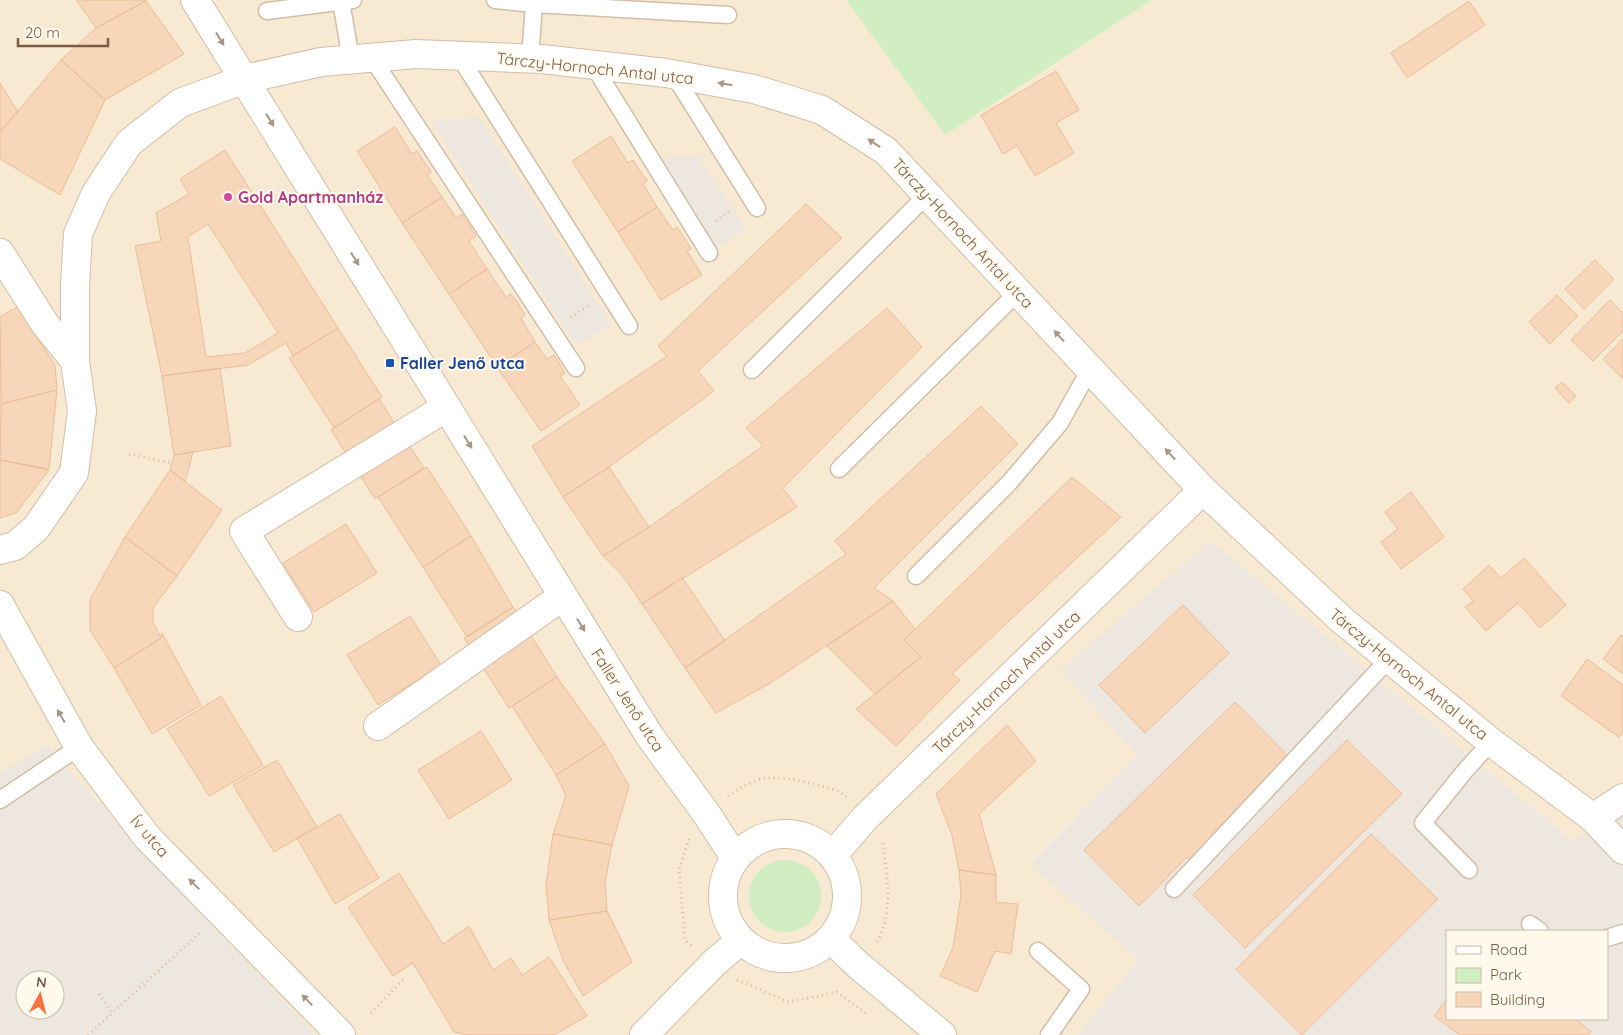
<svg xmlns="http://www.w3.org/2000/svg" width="1623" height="1035" font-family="Quicksand,sans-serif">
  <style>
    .residential { fill: #f7e9d2; fill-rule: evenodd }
    .industrial { fill: #eee7df; fill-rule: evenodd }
    .green { fill: #d0eec1 }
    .building { fill: #f7d6b9; stroke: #ebbd98; fill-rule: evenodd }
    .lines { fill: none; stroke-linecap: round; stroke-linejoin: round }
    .lane-casing { stroke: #d1bea9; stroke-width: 19 }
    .street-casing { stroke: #d1bea9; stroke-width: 30 }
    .path { stroke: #dcb99c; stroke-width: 3; stroke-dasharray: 1 4; stroke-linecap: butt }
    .lane { stroke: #fff; stroke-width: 16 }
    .street { stroke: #fff; stroke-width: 28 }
    .oneway { fill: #a99687 }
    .hotel-dot { fill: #d1479c; stroke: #fff9ed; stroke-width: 2 }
    .transit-dot { fill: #1a4fb4; stroke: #fff9ed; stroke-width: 2 }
    .labels { text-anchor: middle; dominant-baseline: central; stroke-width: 4; stroke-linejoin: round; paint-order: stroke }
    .street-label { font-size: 16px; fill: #7a5d47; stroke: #fff9ed }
    .hotel-label { font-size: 16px; font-weight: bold; fill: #b23c85; stroke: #fff9ed; text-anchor: start }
    .transit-label { font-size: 16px; font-weight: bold; fill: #164399; stroke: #fff9ed; text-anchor: start }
  </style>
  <rect width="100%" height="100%" fill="#fef6e4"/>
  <path class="residential" d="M0,0h846l99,135 207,-135h471v812l-51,29 -361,-300 -74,213 -107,109 109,97 -62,75h-1077zM25,980h30v30h-30z"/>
  <path class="industrial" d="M479,117l132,207 -35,22 -145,-225z
    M698,156l48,73 -31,19 -56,-89z
    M1211,541l361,300 51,-29v223h-546l62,-75 -109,-96 107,-110 -77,-84zM1447,931h160v88h-160z
    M46,745l269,290h-315v-262zM25,980h30v30h-30z"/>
  <path class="green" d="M846,0h306l-207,135z
    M749 896a36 36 0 1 1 72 0a36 36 0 1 1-72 0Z"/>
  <path class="building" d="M76,0h69l1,1 -50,27z
    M146,1l38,53 -79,46 -44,-40 35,-32z
    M1469,1l16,24 -78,53 -16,-25z
    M61,60l44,40 -45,95 -60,-36v-27z
    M1056,71l23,39 -23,13 18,30 -39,23 -18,-30 -14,8 -22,-39z
    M0,83l18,29 -18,20z
    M395,127l17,27 5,-3 14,21 -4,3 15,22 -40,26 -45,-72z
    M611,136l17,27 5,-3 14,21 -4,3 14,23 -39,25 -46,-71z
    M225,150l113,178 -45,28 -7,-13 -38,22 -86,11 -27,-130 26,-5 -5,-28 33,-19 -9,-15zM208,224l70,109 -33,20 -39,4 -18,-120z
    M442,197l14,21 6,-4 14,22 -7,5 18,28 -38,25 -47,-71z
    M806,204l36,34 -144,133 16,20 -105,76 -46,30 -31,-51 135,-90 -9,-10z
    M657,207l16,23 4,-3 6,9 8,13 -4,2 15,24 -41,25 -43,-68z
    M1595,260l19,19 -30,30 -19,-20z
    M487,269l19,28 5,-3 7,9 7,12 -4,3 14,24 -38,25 -48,-73z
    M1557,295l21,21 -28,28 -21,-22z
    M1610,300l13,13v18l-30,30 -22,-21z
    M17,307l38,58 2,25 -56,14 -1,-87z
    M887,308l35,39 -139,141 14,19 -155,97 -19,-28 -20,-20 46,-29 114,-81 -17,-18z
    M338,328l44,69 -48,31 -45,-70z
    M1623,339v40l-20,-20z
    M535,342l12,17 7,-4 11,18 -5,3 20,29 -39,26 -44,-64z
    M220,368l11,78 -57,9 -12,-79z
    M1562,382l14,14 -7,7 -14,-15z
    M57,390l-8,79 -49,-9 1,-56z
    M379,399l45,69 -49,31 -44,-69z
    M981,406l37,38 -144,144 19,13 -121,81 -56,31 -31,-45 161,-114 -11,-13z
    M193,452l-8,30 -15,-12 4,-15z
    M0,460l49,10 -33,43 -16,5z
    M427,467l44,69 -48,31 -45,-70z
    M609,467l40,60 -46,29 -40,-59z
    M170,470l52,40 -45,66 -52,-39z
    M1072,477l49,40 -169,157 8,6 -64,66 -40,-37 65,-52 -17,-17z
    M1411,492l33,45 -43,32 -20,-27 17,-13 -13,-17z
    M346,524l31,49 -63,39 -31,-49z
    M471,536l42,71 -46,30 -44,-70z
    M125,537l52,39 -24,32v14l8,16 -47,30 -24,-38v-30z
    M1524,558l42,47 -26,23 -22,-25 -32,28 -21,-24 8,-6 -10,-12 26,-24 12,13z
    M682,577l43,64 -40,27 -43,-64z
    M893,601l22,28 -11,11 17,17 -46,37 -48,-48z
    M1183,605l46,48 -84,80 -46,-48z
    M513,607l44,70 -48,31 -45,-70z
    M410,616l31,49 -63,40 -31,-50z
    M162,633l39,72 -49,29 -38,-66 47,-30z
    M1621,635l2,2v37l-20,-15z
    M1587,659l36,26v47l-4,5 -58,-41z
    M557,677l48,67 -49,31 -44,-69z
    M221,696l42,69 -54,31 -42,-67z
    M1235,702l54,55 -98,104 -4,-4 -48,49 -55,-56z
    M1007,725l29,36 -57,53 17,61 -37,-5 -7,-35 -16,-41z
    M481,731l31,49 -63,39 -31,-49z
    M1347,740l55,54 -157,154 -52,-53z
    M605,744l24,42 -17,59 -59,-11 13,-39 -10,-20z
    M277,760l40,67 -43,25 -41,-67z
    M340,814l39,64 -44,26 -38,-66z
    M553,834l59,11 -7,38 2,28 -58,9 -3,-35z
    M1371,834l67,65 -136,136 -66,-66z
    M959,870l37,5v27l22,2 -7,50 -16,-3 -18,41 -37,-16 13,-28 8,-53z
    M399,873l44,71 26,-18 24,44 18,-12 11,17 27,-18 38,59 -33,19h-87l-13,-3 -41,-69 -20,13 -45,-69z
    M607,911l25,51 -49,34 -20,-36 -14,-40z
    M1447,999v20h128l16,12 -3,4h-128l-26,-19z"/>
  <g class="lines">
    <defs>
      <path id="lane" d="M495,0l39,4 -4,55
        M341,1l10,59
        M534,4l194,11
        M267,11l86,-11
        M459,56l170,270
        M372,58l204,310
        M593,65l116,188
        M674,75l83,133
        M752,370l175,-175
        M839,469l179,-177
        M916,576l93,-93 51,-60 30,-54
        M0,800l79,-53
        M1469,870l-46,-47 41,-51 27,-30
        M1174,889l215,-230
        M1530,924l10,7
        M1607,938l16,-5
        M1038,951l43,38 -32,46"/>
      <path id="street" d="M195,0l454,735 59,81 27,42
        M0,253l45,71 30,37
        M0,550l15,-4 21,-18 38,-55 8,-62 -7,-50v-75l3,-52 18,-41 33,-50 51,-40 65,-24 76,-17 95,-8 126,5 124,14 88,16 68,21 64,41 317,339 140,131 148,121 102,76 30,32
        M0,605l79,142 68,90 194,198
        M298,617l-54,-86 203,-124
        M378,726l185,-130
        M1593,818l30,-20
        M723 896a62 62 0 1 1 124 0a62 62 0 1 1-124 0Z
        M833,855l32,-37 338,-328
        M831,939l27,26 84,70
        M644,1035l70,-72 27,-23"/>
    </defs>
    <use href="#lane" class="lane-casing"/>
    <use href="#street" class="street-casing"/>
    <path class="path" d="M716,221l15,-11
      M570,317l18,-11
      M129,454l43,9
      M728,796c9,-7 28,-17 39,-18 16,-2 70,8 79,19
      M689,839l-10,30 6,71 7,6
      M877,942c17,-29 10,-67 6,-99
      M737,980l52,22 48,-10 30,22
      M99,994l13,19
      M371,1013l32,-33
      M88,1035l112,-102"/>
    <use href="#lane" class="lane"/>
    <use href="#street" class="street"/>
  </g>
  <defs><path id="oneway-solid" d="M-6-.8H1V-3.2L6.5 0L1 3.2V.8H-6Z" transform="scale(1.25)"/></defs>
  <g class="oneway">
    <use href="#oneway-solid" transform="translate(220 39) rotate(58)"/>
    <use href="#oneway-solid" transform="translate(725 84) rotate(-170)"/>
    <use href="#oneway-solid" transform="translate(270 120) rotate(58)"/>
    <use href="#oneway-solid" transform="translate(874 143) rotate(-147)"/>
    <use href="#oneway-solid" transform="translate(355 259) rotate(58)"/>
    <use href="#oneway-solid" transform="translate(1059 336) rotate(-133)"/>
    <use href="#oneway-solid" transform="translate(468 442) rotate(58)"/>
    <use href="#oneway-solid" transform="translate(1170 454) rotate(-133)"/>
    <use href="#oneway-solid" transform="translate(581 625) rotate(58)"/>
    <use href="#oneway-solid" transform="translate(61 716) rotate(-120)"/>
    <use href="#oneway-solid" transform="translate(194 884) rotate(-135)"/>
    <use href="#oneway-solid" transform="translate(307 1000) rotate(-134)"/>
  </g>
  <circle class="hotel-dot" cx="228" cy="197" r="5"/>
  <rect class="transit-dot" x="385" y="358" width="10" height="10" rx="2.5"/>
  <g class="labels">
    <g class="street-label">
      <text transform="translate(595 68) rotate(6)">Tárczy-Hornoch Antal utca</text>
      <text transform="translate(963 233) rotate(47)">Tárczy-Hornoch Antal utca</text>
      <text transform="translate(1409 674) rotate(39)">Tárczy-Hornoch Antal utca</text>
      <text transform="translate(1006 682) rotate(-44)">Tárczy-Hornoch Antal utca</text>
      <text transform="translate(628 700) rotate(57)">Faller Jenő utca</text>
      <text transform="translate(150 836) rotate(49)">Ív utca</text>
    </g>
    <g class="hotel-label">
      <text x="238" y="197">Gold Apartmanház</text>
    </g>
    <g class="transit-label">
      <text x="400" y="363">Faller Jenő utca</text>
    </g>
  </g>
  <rect x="1446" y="930" width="162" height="90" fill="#fff9ed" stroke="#cabbab"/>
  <rect x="1456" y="946" width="25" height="8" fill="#ffffff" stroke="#cabbab"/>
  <text x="1490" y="955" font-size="15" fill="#7a5d47">Road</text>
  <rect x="1456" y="968" width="25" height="15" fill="#d0eec1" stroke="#cabbab"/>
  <text x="1490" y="980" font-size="15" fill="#7a5d47">Park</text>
  <rect x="1456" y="992" width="25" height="15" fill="#f7d6b9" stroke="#cabbab"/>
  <text x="1490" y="1005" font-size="15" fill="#7a5d47">Building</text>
  <g transform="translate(40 995) rotate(7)"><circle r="24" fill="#fff9ed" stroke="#cabbab"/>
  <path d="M0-4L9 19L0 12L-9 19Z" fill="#f5733d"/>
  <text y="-8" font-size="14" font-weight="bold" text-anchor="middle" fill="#7a5d47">N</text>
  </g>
  <path d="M18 38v8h90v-8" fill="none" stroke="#7a5d47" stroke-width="2.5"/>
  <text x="25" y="38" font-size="15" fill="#7a5d47" stroke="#fff9ed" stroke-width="4" paint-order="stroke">20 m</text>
</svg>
